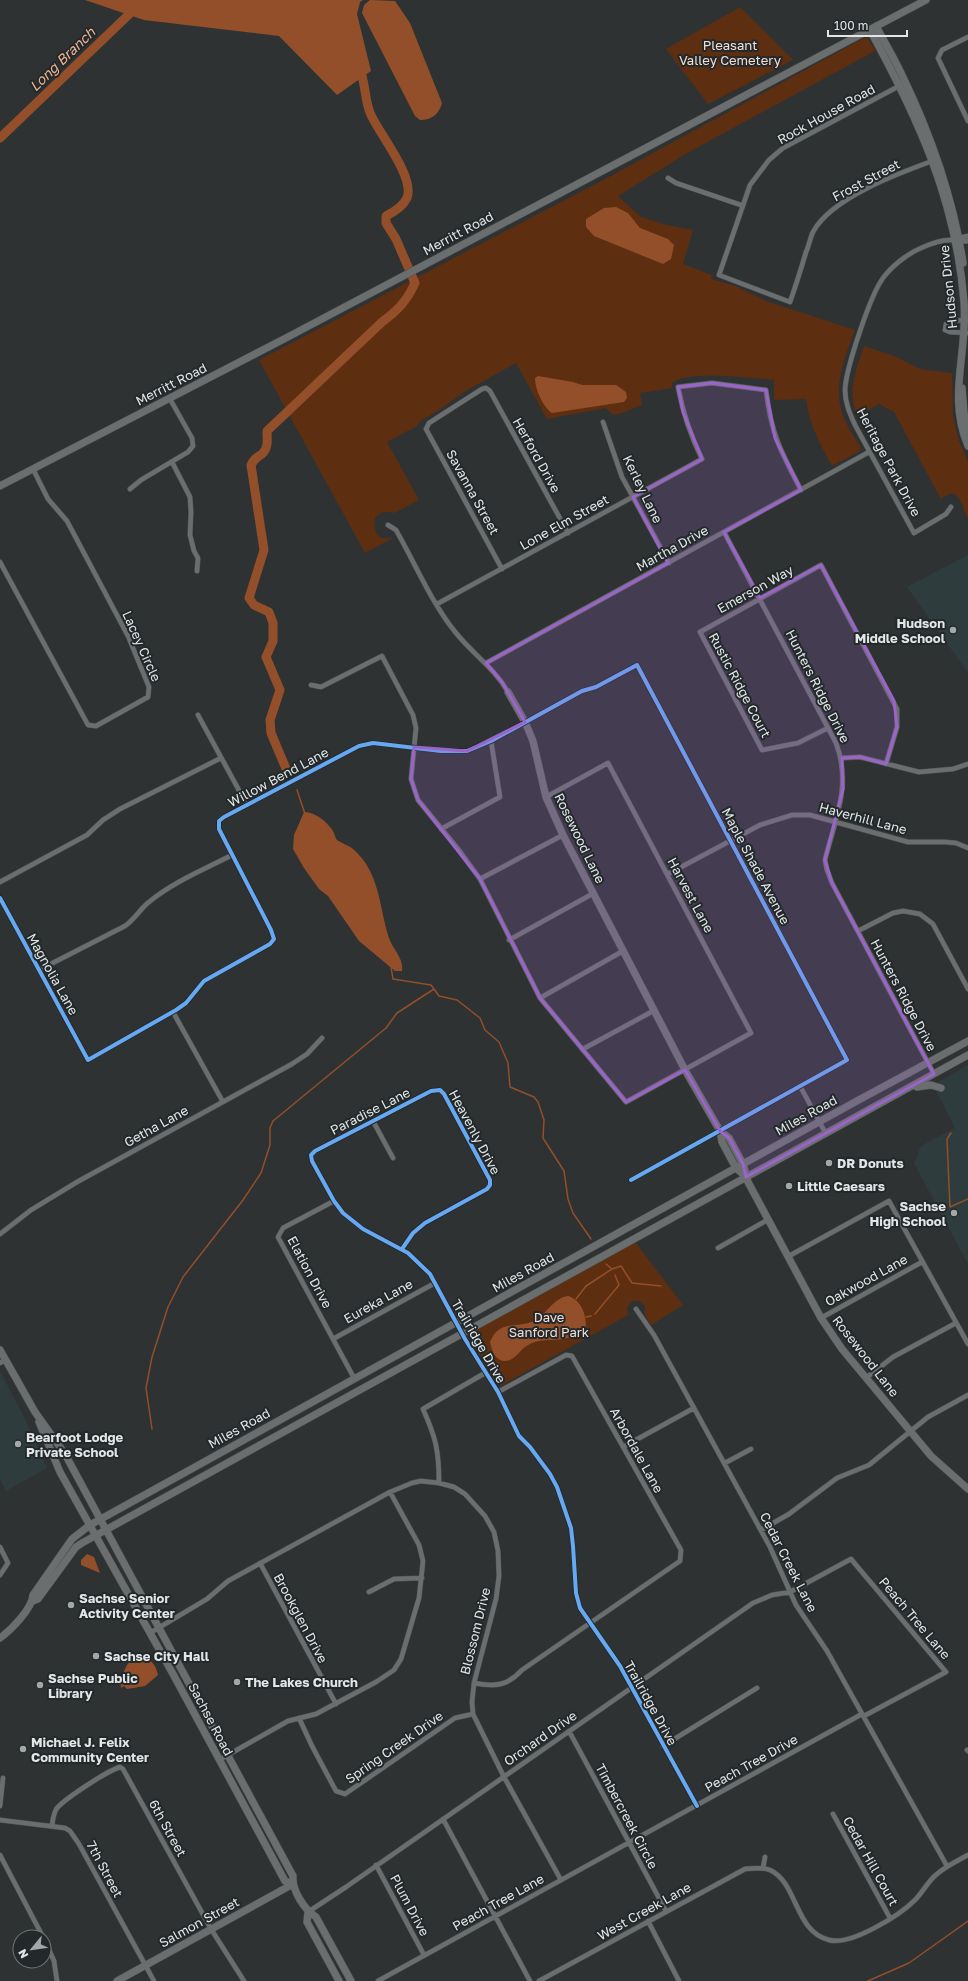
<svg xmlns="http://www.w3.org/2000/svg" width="968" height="1981" font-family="'Golos Text',sans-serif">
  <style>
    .built { fill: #2f3c3e }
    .green { fill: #5e2e10 }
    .water { fill: #934f29 }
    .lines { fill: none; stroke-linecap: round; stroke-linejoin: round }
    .stream { stroke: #934f29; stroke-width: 1.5 }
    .river { stroke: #934f29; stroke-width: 9 }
    .street-casing { stroke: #4c4f50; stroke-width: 5.5 }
    .secondary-casing { stroke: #4c4f50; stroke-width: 8 }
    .street { stroke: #6b6e6e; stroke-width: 4.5 }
    .secondary { stroke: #6b6e6e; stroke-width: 7 }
    .cycleway-casing { stroke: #23292b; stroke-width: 6 }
    .cycleway { stroke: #66a8f1; stroke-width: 4 }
    .marked { fill: #9a64cb; fill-opacity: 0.2; stroke: #9a64cb; stroke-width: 3; stroke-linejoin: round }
    .poi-dot { fill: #a3a7a8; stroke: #23292b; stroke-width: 1.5 }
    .labels { text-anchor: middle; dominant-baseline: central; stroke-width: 4; stroke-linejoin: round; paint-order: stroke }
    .park-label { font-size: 13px; fill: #f5ded4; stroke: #23292b }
    .street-label { font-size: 13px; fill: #e2e6e7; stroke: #23292b }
    .poi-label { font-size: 13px; font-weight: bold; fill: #e2e6e7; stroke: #23292b; text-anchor: start }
    .water-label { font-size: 14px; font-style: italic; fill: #f1b292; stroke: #23292b }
  </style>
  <rect width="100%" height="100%" fill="#2f3233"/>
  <path class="built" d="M968,555v118l-61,-86z
    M968,1065v199l-54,-101 7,-17 34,-18 -22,-43z
    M0,1371l25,48 22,49 -41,23 -6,-12z"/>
  <path class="green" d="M740,7l53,53 -85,44 -42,-55z
    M864,38h4l7,13 -186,101 -71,44 23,21 26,8 26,5 -10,34 29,11 -1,4 24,7 31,15 89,29c-9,25 -21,51 -14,79 3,14 13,27 20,39l-1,3 -28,15c-12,-22 -23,-42 -26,-67l-32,1v-20c-22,-2 -87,-10 -102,3v5l-32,5 2,12 -20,8 -9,2 -7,-7 -59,11 -31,-56 -52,29 -28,20 -16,9 -3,5 -30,16 32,58 -25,13c-9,-2 -13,-1 -19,5 -1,7 -1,18 8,20 3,1 7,-1 10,0l-28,15 -106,-193 348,-182z
    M864,346l30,10 26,13 32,4 1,43 6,25 9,20v58c-6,-10 -8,-37 -27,-20l-47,-87 -15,-8 -22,12c-10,-25 -1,-46 7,-70z
    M635,1242l48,63 -32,20 -6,-10v-9l-5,-5h-8l-5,7 1,7 -128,71 -33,-51z"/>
  <path class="water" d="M85,0h278l-3,2 -3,12 14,57 -34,24 -58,-59 -135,-16z
    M370,0l25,1 15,22 32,80c-3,11 -10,17 -22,17l-5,-4 -53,-103 2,-8z
    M616,207l12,6 12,15 28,11 6,6 -3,14 -8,5 -69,-28 -8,-9v-8l18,-11z
    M538,376l35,6 9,3h34l10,7 1,6 -3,4 -72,11c-9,-6 -17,-24 -17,-35z
    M304,812c12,0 23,10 29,19 2,3 2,7 4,9 4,3 11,5 16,9 27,23 26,58 36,89 4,12 15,20 13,33h-7l-36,-30 -31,-45 -9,-7 -15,-21 -11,-19 1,-14z
    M568,1296c13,4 18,17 18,31 -23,21 -38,7 -58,18 -8,4 -13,17 -25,16 -9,-2 -11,-11 -13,-19 9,-23 26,-13 44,-21 13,-7 19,-23 34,-25z
    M87,1554l7,3 6,16 -19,-8v-5z
    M133,1657c14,0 22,3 25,18l-13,11 -18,3 -3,-3 -3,2c-2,-9 6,-25 12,-31z"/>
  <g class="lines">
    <path class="stream" d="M297,790l8,24
      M434,989l5,7 18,4 23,18 5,12 14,12 9,21 2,24 24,10 4,5 6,18 -1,18 21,33 4,28 5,14 18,26
      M951,1133l-4,6 3,68 18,-8
      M612,1269l9,-3 11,17 29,3
      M576,1299l10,-13 26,-17 -6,-5
      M595,1314l24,-29 -4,-10
      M586,1317l5,-1
      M152,1429l-6,-41 6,-31 16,-50 15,-30 60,-77 18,-27 9,-28v-17l3,-7 113,-93 11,-15 37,-24 -3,-4 -38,-6 -2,-12
      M868,1981l41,-18 59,-42"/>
    <path class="river" d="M0,138l144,-138
      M287,771l-16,-38 -1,-13 10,-30 -14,-33 7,-16v-18l-4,-11 -15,-7 -5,-7 15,-48 -13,-85c3,-7 6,-7 11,-11 7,-6 5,-16 5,-23l115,-109c15,-11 25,-21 33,-39l-19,-44 -10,-16v-7c8,-4 17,-10 21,-18 8,-21 -27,-63 -36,-83 -7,-15 -5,-33 -12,-48"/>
    <defs>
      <path id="street" d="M968,37l-26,13 -4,8 30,63
        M901,85l-118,63 -14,12 -19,25 -31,90 71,27c6,-17 11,-33 16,-50 3,-6 4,-14 7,-20 18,-34 86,-59 122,-72
        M668,178l8,5 65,22
        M958,238l10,-2
        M968,320l-19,1 -3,3 -1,6 5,2 18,1
        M603,422l19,55 47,86
        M172,462l18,35 1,15 -1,23 4,16 4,7 -1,13
        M130,489l11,-9 47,-28 5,-6 -1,-8 -22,-39
        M951,507l-5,7 -32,19 -59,-108c-5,-11 -10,-22 -10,-35 1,-22 25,-94 38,-112 9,-12 24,-24 38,-30 9,-4 20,-8 29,-8 7,0 11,2 18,1
        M388,525l8,5c19,33 36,74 60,103 17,21 39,36 52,59
        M724,532l112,211c16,42 -1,76 -11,117l2,10 5,13 102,191
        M0,562l88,163 8,1 52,-29 1,-10 -21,-51 -61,-115 -19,-22 -15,-30
        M502,569l-76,-140 3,-6 53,-34 4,-1 4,3 78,142
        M437,604l265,-145c-12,-24 -19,-46 -24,-72l34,-4 54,7c5,44 15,62 35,100
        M486,663l383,-211
        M311,685l10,2 61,-31 31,59 3,13 -5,51 7,21 40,49 22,30 60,119 86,104 125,-69 -143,-270 -62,34
        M198,715l49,90
        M828,728l-30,15 -36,7 -62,-118 121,-67 76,144v18l-11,37
        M842,758l18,-1 59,15 34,-3 15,-5
        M441,829l59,-32 -9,-56
        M668,874l92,-49 32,-10h18l98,27h37l11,1 12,5
        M480,879l83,-44
        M0,882l87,-47 16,-15 17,-11 101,-51
        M0,898l88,162 88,-50 10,-7 18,-22 66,-37 4,-5 -3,-9 -52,-101v-8l5,-4 135,-71 14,-3 68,8h26l24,-10 91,-50 14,-4 41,-22 210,395 -216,120
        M858,931l35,-18 10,-2 17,3 13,10 35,65
        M509,940l85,-47
        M39,970l86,-44c10,-7 15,-17 24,-24 24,-20 56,-33 83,-47
        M540,998l83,-47
        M173,1012l50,90
        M583,1049l72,-39
        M800,1086l26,48
        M373,1121l20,37
        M334,1201l-51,27 -5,9 76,141
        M0,1234l31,-24 46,-28 215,-118 15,-10 15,-16
        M718,1248l51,-29
        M402,1249l11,-16 12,-10 62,-34 3,-4v-5l-46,-86 -4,-4 -9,1 -116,60 -4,4 1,6 22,40 9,12 20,16 45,24 22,21 35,65 33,53 21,44 11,11 20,27 7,13 14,41 2,18 3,47 4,15 40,58 77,140
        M789,1256l100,-55 79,143
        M636,1309l18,26 116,212 26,58 31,46 120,215
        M821,1318l101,-56
        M333,1339l102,-56
        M0,1363l5,-3
        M866,1378l27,-21 63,-34
        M623,1447l71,-39
        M725,1463l26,-14
        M439,1483c0,-32 -3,-45 -16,-74l62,-36
        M761,1530l28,-16 48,-36 32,-13 59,-48 40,-22
        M0,1547l8,16 -8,12
        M260,1563l76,141
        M369,1592l25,-13 28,-1
        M150,1633l57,-34 21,-18 162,-89 22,-9 9,-2 18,2 15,4 11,7 20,22 9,16 4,19 1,25 -3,23 -22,84 -2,19 1,12 31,63 57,103
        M474,1683c22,4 33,3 48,-13l158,-109 1,-11 -109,-194 -6,-1 -68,37
        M299,1718l13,28 24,45 9,3 110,-76 18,-4
        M569,1731l97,180
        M663,1746l94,-58
        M967,1750l1,1
        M219,1760l69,-39 28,-7 60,-32 18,-12 7,-11 18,-61 4,-37 -4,-16 -29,-53
        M0,1806l3,-28
        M833,1814l57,104
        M443,1819l87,162
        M0,1820l65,8 5,3 9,13 75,137
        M52,1826c1,-7 1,-12 5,-18 9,-10 50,-37 63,-41l3,2 88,160 33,52
        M0,1855l43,82
        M376,1865l48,90
        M763,1868l2,-11
        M308,1912l38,-25 407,-284 19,-8 18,-3 61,-33 95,113 -82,44
        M648,1921l31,60
        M44,1938l10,23 3,20
        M378,1981l484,-267
        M539,1981l206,-112c8,-1 17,-2 25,1 28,13 24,61 59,70 22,6 71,-25 86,-40 8,-8 13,-19 22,-26 9,-8 20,-13 31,-19"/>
      <path id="secondary" d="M876,26c9,17 18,32 26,49 29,60 51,122 61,188
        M870,30c48,88 86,170 94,272 4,51 -17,94 4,144
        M962,388l2,25 4,18
        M0,486l284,-147 642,-339
        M508,692l17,30 8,19 13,56 17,38 122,235 35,61 2,11 14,26 10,9
        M917,1087l14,-2 10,3
        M720,1131l9,7 14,26 5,18 73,136 21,31 89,107 37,33
        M0,1350l35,62 30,42 228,422c-1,15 11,33 23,41l35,64
        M39,1422l21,50 113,202 112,207 8,3
        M33,1601l5,-2 38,-52 6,-4 886,-488
        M0,1638c11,-8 32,-29 33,-43l39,-56 18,-14 765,-423 113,-61
        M308,1912l-1,10 32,59
        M117,1981l176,-97"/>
    </defs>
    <use href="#street" class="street-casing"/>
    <use href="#secondary" class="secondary-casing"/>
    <use href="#street" class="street"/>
    <use href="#secondary" class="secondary"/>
    <defs>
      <path id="cycleway" d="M0,898l88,162 88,-50 10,-7 18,-22 66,-37 4,-5 -3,-9 -52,-101v-8l5,-4 135,-71 14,-3 68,8h26l24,-10 91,-50 14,-4 41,-22 210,395 -216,120
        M402,1249l11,-16 12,-10 62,-34 3,-4v-5l-46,-86 -4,-4 -9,1 -116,60 -4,4 1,6 22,40 9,12 20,16 45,24 22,21 35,65 33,53 21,44 11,11 20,27 7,13 14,41 2,18 3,47 4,15 40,58 77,140"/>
    </defs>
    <use href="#cycleway" class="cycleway-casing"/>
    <use href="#cycleway" class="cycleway"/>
  </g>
  <path class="marked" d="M712,383l54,7 9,48 26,52 -77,42 36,66 61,-33 73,136 3,26 -11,37 -26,-7 -18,1 1,31 -18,71 7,23 102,191 -188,103 -3,-13 -14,-26 -9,-7 -35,-61 -59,32 -86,-104 -60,-119 -62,-79 -7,-21 3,-32 53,4 58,-29 -23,-40 -16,-19 182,-100 -35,-66 69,-38 -19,-47 -5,-25z"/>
  <g class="poi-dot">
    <circle cx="953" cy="630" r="4"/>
    <circle cx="829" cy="1163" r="4"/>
    <circle cx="789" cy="1186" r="4"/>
    <circle cx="954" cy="1213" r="4"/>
    <circle cx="18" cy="1444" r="4"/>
    <circle cx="71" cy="1605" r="4"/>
    <circle cx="96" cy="1656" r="4"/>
    <circle cx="237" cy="1682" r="4"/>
    <circle cx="40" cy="1685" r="4"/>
    <circle cx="23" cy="1749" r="4"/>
  </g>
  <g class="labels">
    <g class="park-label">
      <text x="730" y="45">Pleasant<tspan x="730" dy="15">Valley Cemetery</tspan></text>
      <text x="549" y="1317">Dave<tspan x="549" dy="15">Sanford Park</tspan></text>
    </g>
    <g class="street-label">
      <text transform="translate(826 114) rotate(-29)">Rock House Road</text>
      <text transform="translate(866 180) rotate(-28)">Frost Street</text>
      <text transform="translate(458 233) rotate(-28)">Merritt Road</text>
      <text transform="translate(948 287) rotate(-96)">Hudson Drive</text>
      <text transform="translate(171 384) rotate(-27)">Merritt Road</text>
      <text transform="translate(537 455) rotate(61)">Herford Drive</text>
      <text transform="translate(889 462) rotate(62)">Heritage Park Drive</text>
      <text transform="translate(643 489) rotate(64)">Kerley Lane</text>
      <text transform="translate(473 492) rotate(61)">Savanna Street</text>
      <text transform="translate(564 522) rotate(-29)">Lone Elm Street</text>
      <text transform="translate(672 548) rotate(-29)">Martha Drive</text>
      <text transform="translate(755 589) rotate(-29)">Emerson Way</text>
      <text transform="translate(142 646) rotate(66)">Lacey Circle</text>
      <text transform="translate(740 685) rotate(62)">Rustic Ridge Court</text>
      <text transform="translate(818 686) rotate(63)">Hunters Ridge Drive</text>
      <text transform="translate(278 777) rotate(-28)">Willow Bend Lane</text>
      <text transform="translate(863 818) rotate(15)">Haverhill Lane</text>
      <text transform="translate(580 838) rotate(64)">Rosewood Lane</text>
      <text transform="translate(756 866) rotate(62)">Maple Shade Avenue</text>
      <text transform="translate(691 895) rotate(62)">Harvest Lane</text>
      <text transform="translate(53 974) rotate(61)">Magnolia Lane</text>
      <text transform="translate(904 995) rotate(62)">Hunters Ridge Drive</text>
      <text transform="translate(370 1111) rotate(-27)">Paradise Lane</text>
      <text transform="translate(806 1115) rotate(-29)">Miles Road</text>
      <text transform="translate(156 1126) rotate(-29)">Getha Lane</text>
      <text transform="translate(475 1132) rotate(62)">Heavenly Drive</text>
      <text transform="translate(310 1272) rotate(62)">Elation Drive</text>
      <text transform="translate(523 1272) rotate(-29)">Miles Road</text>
      <text transform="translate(866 1280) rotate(-29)">Oakwood Lane</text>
      <text transform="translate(378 1301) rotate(-29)">Eureka Lane</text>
      <text transform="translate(479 1341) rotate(60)">Trailridge Drive</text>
      <text transform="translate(866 1356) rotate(52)">Rosewood Lane</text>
      <text transform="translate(239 1428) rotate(-29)">Miles Road</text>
      <text transform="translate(637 1450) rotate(61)">Arbordale Lane</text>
      <text transform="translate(789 1562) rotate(63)">Cedar Creek Lane</text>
      <text transform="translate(301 1618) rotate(62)">Brookglen Drive</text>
      <text transform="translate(915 1618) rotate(50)">Peach Tree Lane</text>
      <text transform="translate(475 1631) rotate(-76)">Blossom Drive</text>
      <text transform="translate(651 1703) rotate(61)">Trailridge Drive</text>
      <text transform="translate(211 1719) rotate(62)">Sachse Road</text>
      <text transform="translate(540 1738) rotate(-35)">Orchard Drive</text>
      <text transform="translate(394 1747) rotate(-35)">Spring Creek Drive</text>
      <text transform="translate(751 1763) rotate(-29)">Peach Tree Drive</text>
      <text transform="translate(627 1816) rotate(62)">Timbercreek Circle</text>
      <text transform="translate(168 1828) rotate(61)">6th Street</text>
      <text transform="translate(871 1861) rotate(61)">Cedar Hill Court</text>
      <text transform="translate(105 1869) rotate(62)">7th Street</text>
      <text transform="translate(498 1902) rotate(-29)">Peach Tree Lane</text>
      <text transform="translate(410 1905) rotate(62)">Plum Drive</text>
      <text transform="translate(644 1911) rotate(-29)">West Creek Lane</text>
      <text transform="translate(199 1922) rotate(-29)">Salmon Street</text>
    </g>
    <g class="poi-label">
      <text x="945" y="623" text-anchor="end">Hudson<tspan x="945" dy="15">Middle School</tspan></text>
      <text x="837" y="1163">DR Donuts</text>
      <text x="797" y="1186">Little Caesars</text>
      <text x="946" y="1206" text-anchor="end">Sachse<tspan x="946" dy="15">High School</tspan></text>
      <text x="26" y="1437">Bearfoot Lodge<tspan x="26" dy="15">Private School</tspan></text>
      <text x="79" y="1598">Sachse Senior<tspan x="79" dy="15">Activity Center</tspan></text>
      <text x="104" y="1656">Sachse City Hall</text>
      <text x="48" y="1678">Sachse Public<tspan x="48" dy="15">Library</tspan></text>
      <text x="245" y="1682">The Lakes Church</text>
      <text x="31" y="1742">Michael J. Felix<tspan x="31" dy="15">Community Center</tspan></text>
    </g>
    <g class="water-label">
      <text transform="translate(62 59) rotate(-44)">Long Branch</text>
    </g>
  </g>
  <g transform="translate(32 1949) rotate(241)"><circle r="19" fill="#23292b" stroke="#6f7576"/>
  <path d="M0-3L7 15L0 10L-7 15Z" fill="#a3a7a8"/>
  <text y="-6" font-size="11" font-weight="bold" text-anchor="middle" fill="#e2e6e7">N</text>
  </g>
  <path d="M828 30v6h79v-6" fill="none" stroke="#e2e6e7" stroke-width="2"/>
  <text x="834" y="30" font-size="12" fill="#e2e6e7" stroke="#23292b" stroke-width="3" paint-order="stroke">100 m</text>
</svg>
